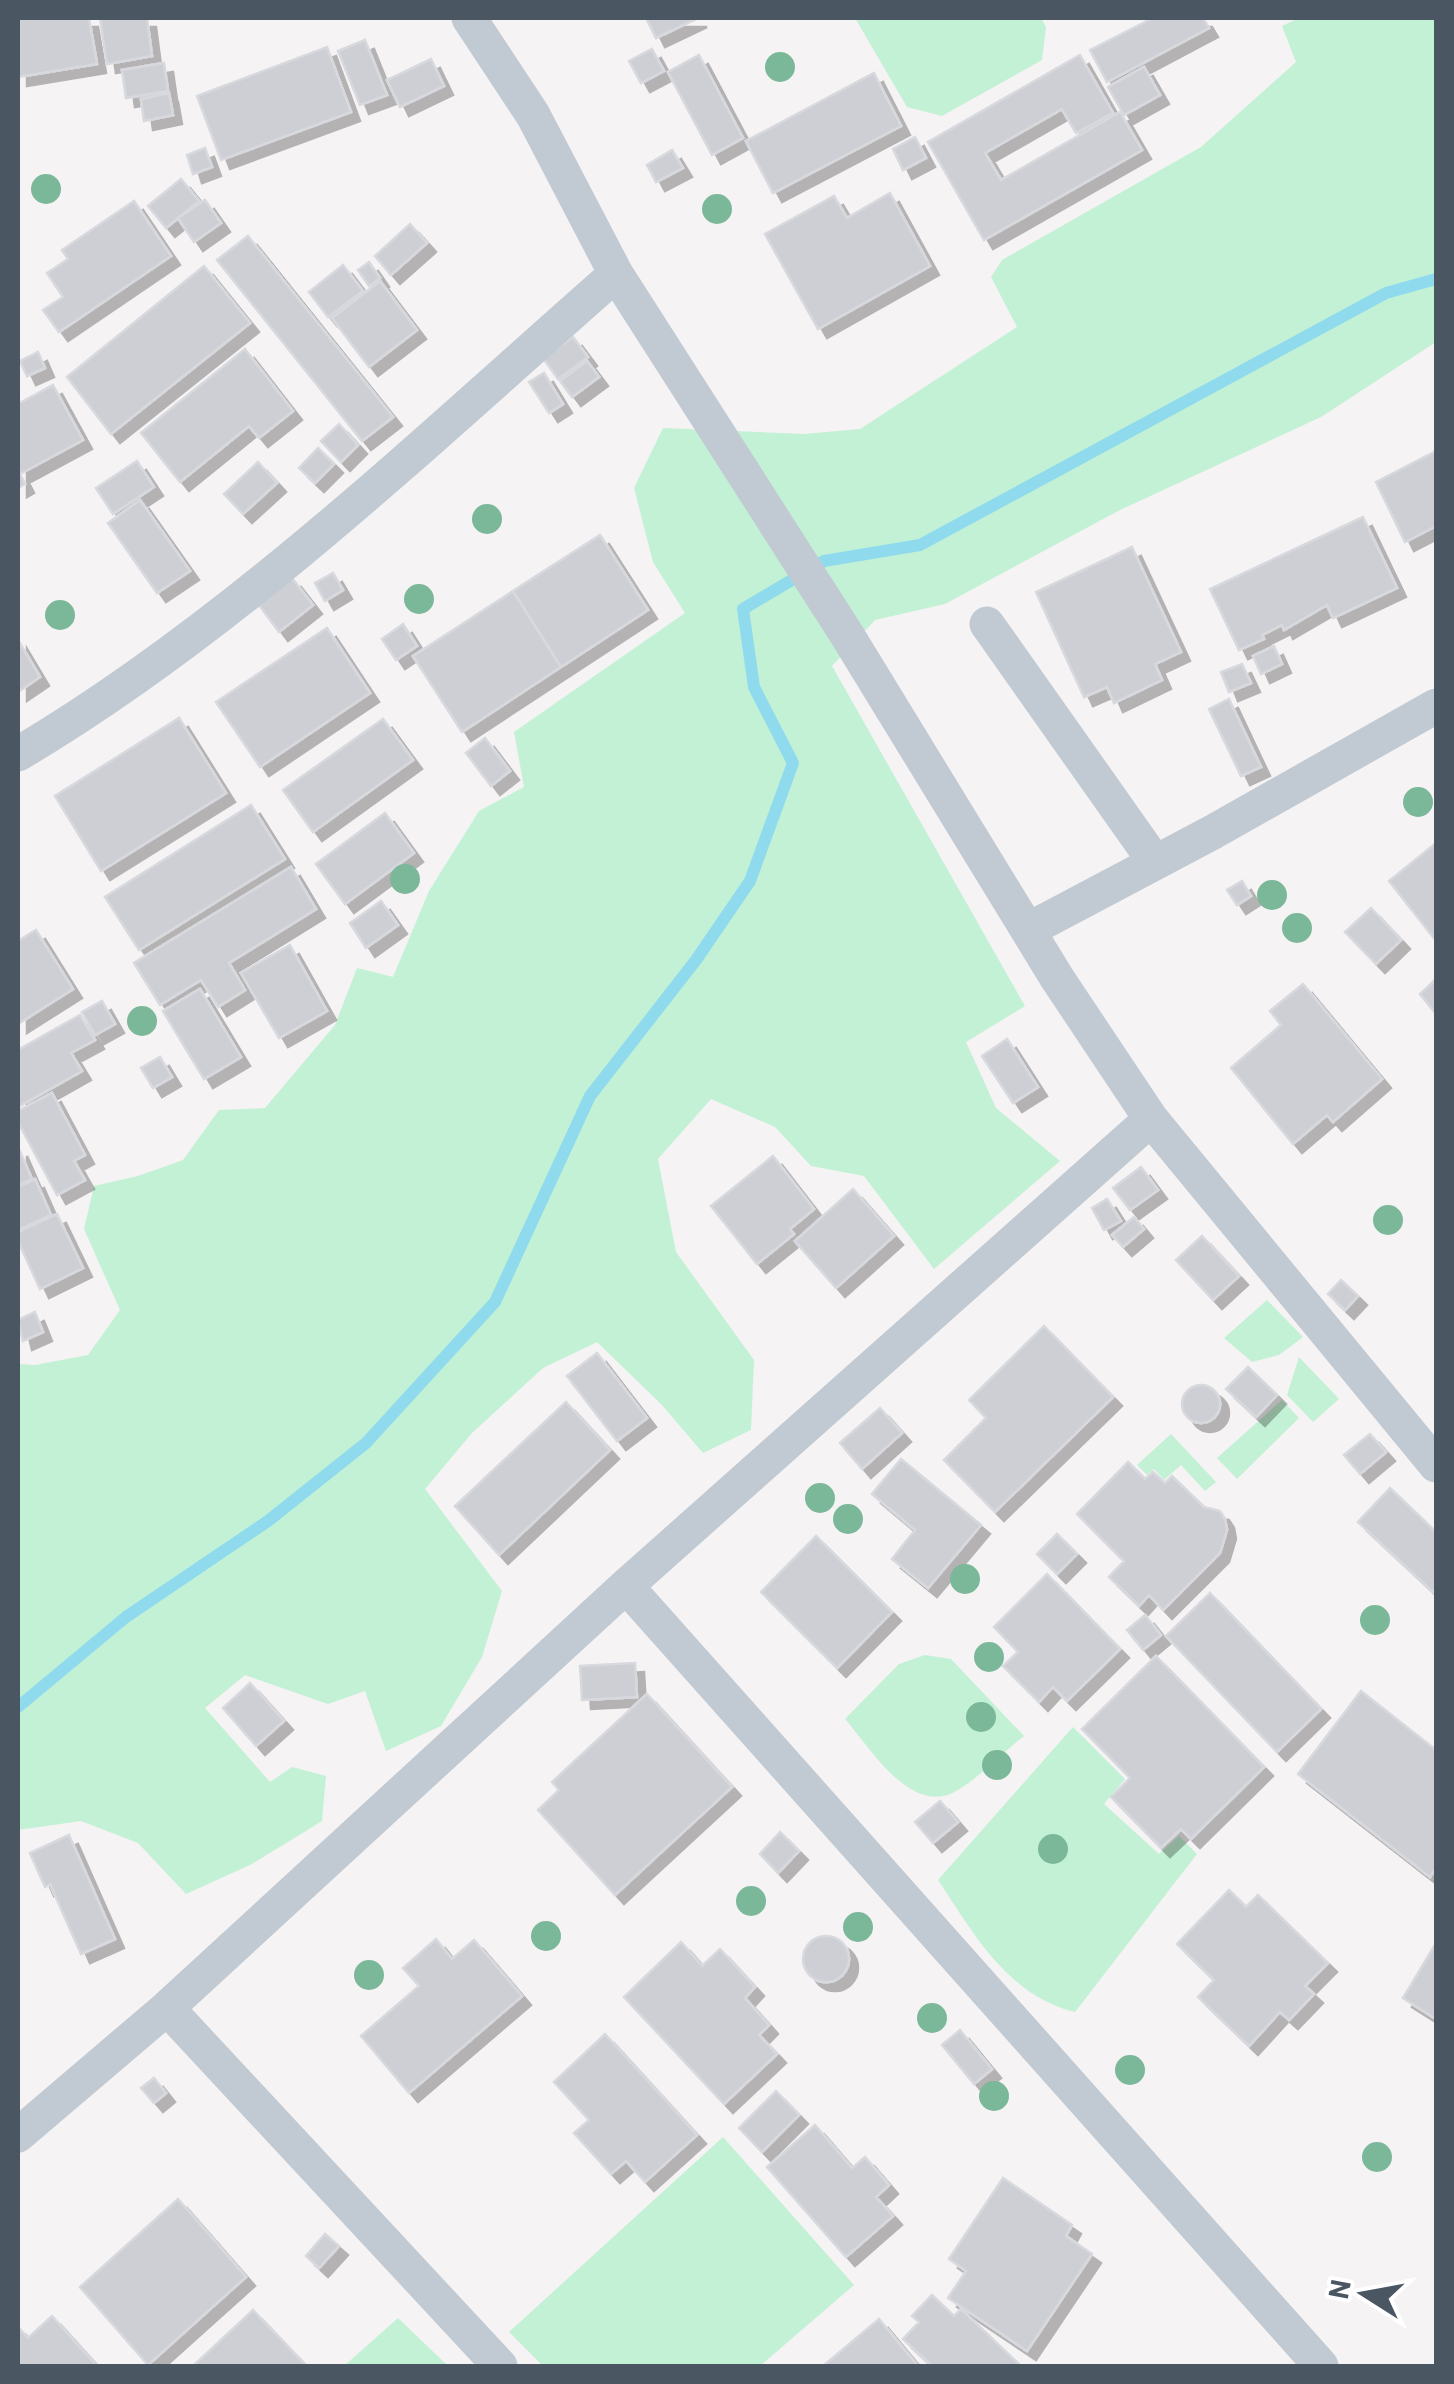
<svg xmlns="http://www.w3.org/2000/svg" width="1454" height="2384" font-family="Barlow,sans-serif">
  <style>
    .green { fill: #c3f1d5 }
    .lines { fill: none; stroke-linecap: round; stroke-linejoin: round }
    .stream { stroke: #90daee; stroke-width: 12 }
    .building { fill: #cdcfd5; stroke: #d7d9de; stroke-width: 2.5; filter: url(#shadow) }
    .minor { stroke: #c1cad2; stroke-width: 35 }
    .tree { fill: #7bb799 }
  </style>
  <defs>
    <filter id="shadow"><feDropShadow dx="9" dy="9" stdDeviation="0" flood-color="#0004"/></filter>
  </defs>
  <rect width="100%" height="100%" fill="#f5f3f3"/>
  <path class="green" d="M855,18h186l5,9 -4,33 -100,56 -35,-9z
    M1299,18h137v324l-115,75 -201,93 -175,94 -70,16 -43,46 193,340 -59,36 30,66 64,53 -126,108 -70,-93 -53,-10 -36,-39 -64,-28 -53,60 18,93 78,108 -3,70 -48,23 -41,-48 -65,-63 -54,26 -71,65 -47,56 77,102 -20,66 -41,69 -55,25 -21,-60 -37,13 -83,-29 -40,33 65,74 22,-15 34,9 -4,45 -70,43 -66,30 -48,-51 -57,-22 -63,9v-466l17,1 53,-10 32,-45 -36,-81 10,-43 44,-10 45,-16 36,-50 46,-2 70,-83 22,-57 36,9 36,-86 50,-80 45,-24 -10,-55 171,-119 -32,-51 -19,-74 29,-60 141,6 56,-5 157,-102 -26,-50 11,-17 199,-113 95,-85 -14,-36z
    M1267,1300l36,37 -24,18 -27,7 -28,-24z
    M1299,1357l40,42 -26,23 -26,-27z
    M1282,1400l17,18 -62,61 -20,-21z
    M1171,1434l45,48 -11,9 -24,-26 -17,15 -10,-11 -7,6 -10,-10z
    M925,1655l26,4 73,77c-22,17 -43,40 -66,54 -46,29 -88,-43 -113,-71l54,-55z
    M1073,1727l52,52 -21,25 55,50 20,-18 18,18 -122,158c-68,-17 -101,-78 -137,-132z
    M723,2137l131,148 -94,81h-217l-34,-34z
    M398,2318l50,48h-104z"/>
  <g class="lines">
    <path class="stream" d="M18,1707l108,-90 142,-96 98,-78 129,-141 95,-206 106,-136 54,-79 43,-118 -39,-76 -11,-78 81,-48 96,-16 466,-252 50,-14"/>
  </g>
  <path class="building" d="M18,18h71l8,46 -79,13z
    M100,18h47l5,38 -45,8z
    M646,18h52l-42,20z
    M1153,18h50l6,10 -102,54 -17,-32z
    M365,40l22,55 -27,10 -22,-54z
    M327,47l24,65 -130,48 -24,-64z
    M652,49l12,22 -23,12 -12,-22z
    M699,55l44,83 -31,17 -44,-83z
    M1080,55l33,58 -37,20 -14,-24 -77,44 16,27 119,-68 22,38 -158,90 -56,-98z
    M431,59l13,27 -44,21 -13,-27z
    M164,63l4,28 -42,7 -4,-28z
    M1144,67l16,28 -36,20 -16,-28z
    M874,73l27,53 -128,67 -27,-52z
    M169,93l4,22 -29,6 -3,-22z
    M915,137l11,21 -23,12 -10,-21z
    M205,148l7,19 -19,7 -6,-19z
    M672,150l11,18 -27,14 -9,-17z
    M181,179l18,22 -33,27 -18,-22z
    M890,193l40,73 -112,63 -53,-95 69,-38 13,22z
    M205,200l16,23 -27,19 -16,-24z
    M134,201l37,55 -112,76 -16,-22 20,-13 -16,-24 21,-14 -6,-9z
    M410,224l17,19 -36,32 -16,-19z
    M248,236l145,181 -31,24 -145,-181z
    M369,262l11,16 -11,8 -11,-16z
    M343,265l20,26 -35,26 -19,-25z
    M204,266l46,57 -139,111 -44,-57z
    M380,281l37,49 -48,37 -37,-49z
    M573,337l15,20 -30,22 -15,-21z
    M245,349l48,62 -34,27 -10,-12 -69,56 -39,-49z
    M38,352l7,16 -18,8 -7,-15z
    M587,361l12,16 -27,20 -12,-16z
    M544,373l19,31 -14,9 -20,-31z
    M53,385l30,55 -63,34 5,10 -7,4v-84z
    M339,424l19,21 -17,17 -20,-21z
    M318,448l16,16 -19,19 -16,-15z
    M1436,451v75l-31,16 -29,-60z
    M137,461l17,26 -41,27 -17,-26z
    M258,462l19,21 -34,31 -19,-20z
    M140,500l50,71 -33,22 -49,-70z
    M1363,517l34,71 -64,30 -6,-13 -43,25 -2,-5 -20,10 2,4 -25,11 -29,-61z
    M600,535l48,75 -87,57 -48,-76z
    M1132,547l49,105 -26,12 7,16 -48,23 -7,-16 -23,10 -48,-105z
    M333,573l10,17 -18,11 -10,-18z
    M292,578l21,27 -34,27 -20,-27z
    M513,591l48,76 -99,65 -49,-76z
    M403,624l14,22 -21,14 -14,-21z
    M327,628l43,65 -110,74 -44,-65z
    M18,640l22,37 -22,15z
    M1274,646l8,18 -21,10 -8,-18z
    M1242,664l9,19 -22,9 -8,-20z
    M1229,699l32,68 -20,9 -32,-67z
    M179,718l47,75 -125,78 -46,-75z
    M383,719l30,41 -100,72 -30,-42z
    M485,738l25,33 -19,15 -25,-33z
    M251,805l34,54 -146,91 -34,-53z
    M385,813l29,40 -69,51 -29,-40z
    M1436,843v98l-47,-60z
    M291,867l25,42 -87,54 16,27 -27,17 -17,-27 -41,25 -26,-42z
    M1242,881l9,15 -14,9 -10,-15z
    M381,901l17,24 -32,23 -16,-25z
    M1371,908l30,32 -25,24 -31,-32z
    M36,930l37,59 -55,35v-83z
    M290,945l37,66 -48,27 -38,-65z
    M1436,979v35l-16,-20z
    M1303,984l79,95 -49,43 -6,-7 -34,29 -62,-76 50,-43 -11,-14z
    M200,989l41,68 -37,22 -41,-68z
    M102,1001l13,23 -20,11 -13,-23z
    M80,1015l15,25 -24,13 11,18 -64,36v-57z
    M1007,1039l31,48 -25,16 -31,-47z
    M160,1057l12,20 -19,11 -12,-20z
    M52,1093l33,62 -11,6 11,19 -28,15 -39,-73v-11z
    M18,1147l14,32 -14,6z
    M773,1156l41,53 -24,20 4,5 -37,30 -46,-58z
    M1141,1167l17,23 -28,20 -17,-22z
    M35,1179l16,36 -33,15v-43z
    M853,1189l41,47 -58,52 -41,-47z
    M1107,1199l14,22 -17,9 -12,-22z
    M57,1214l26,54 -43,21 -22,-48v-9z
    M1134,1217l10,12 -21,18 -11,-12z
    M1202,1236l37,40 -26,24 -37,-40z
    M1341,1280l17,16 -13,14 -17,-16z
    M35,1312l8,20 -20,9 -5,-21z
    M1044,1326l69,71 -118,115 -51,-52 42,-42 -17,-18z
    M597,1353l50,65 -30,23 -50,-65z
    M1248,1367l29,28 -21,22 -30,-28z
    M1182 1404a19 19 0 1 1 38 0a19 19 0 1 1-38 0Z
    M566,1402l44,48 -111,105 -44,-49z
    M880,1408l22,25 -40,36 -22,-26z
    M1370,1434l16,18 -26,22 -16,-19z
    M901,1459l80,66 -53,63 -36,-29 23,-29 -43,-36z
    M1128,1462l17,17 8,-7 12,11 7,-7 32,31 16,4 5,8 2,11 -7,23 -57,57 -14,-15 -10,11 -30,-29 15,-16 -47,-47z
    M1390,1488l46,44v56l-3,4 -75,-70z
    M1057,1534l20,20 -20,20 -20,-20z
    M816,1536l76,76 -55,56 -76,-76z
    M1047,1574l73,75 -53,52 -14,-14 -14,15 -36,-36 15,-14 -24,-25z
    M1210,1593l111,116 -44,43 -111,-116z
    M1145,1615l16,20 -18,15 -16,-20z
    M1156,1656l108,111 -73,72 -10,-10 -20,19 -50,-51 19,-19 -48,-49z
    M635,1663l2,34 -55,3 -2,-34z
    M250,1683l34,38 -28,25 -33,-38z
    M1361,1691l75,59v118l-6,9 -132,-103z
    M647,1694l85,93 -117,108 -77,-85 21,-20 -7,-8z
    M940,1801l18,21 -25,21 -18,-21z
    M780,1832l19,19 -21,22 -18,-19z
    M69,1835l46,104 -34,15 -31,-70 -5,3 -15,-34z
    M1229,1890l17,17 12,-12 70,68 -23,23 9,8 -25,26 -9,-8 -31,34 -51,-49 16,-17 -37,-36z
    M803 1959a23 23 0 1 1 46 0a23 23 0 1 1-46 0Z
    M436,1939l16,20 22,-19 48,56 -113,97 -48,-57 58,-50 -16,-18z
    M681,1942l21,24 18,-17 35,38 -10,11 24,27 -10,10 18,19 -53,50 -100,-107z
    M1436,1943v76l-33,-21z
    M960,2030l32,39 -18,15 -32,-39z
    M605,2034l92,101 -52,47 -19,-21 -15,13 -37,-41 15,-13 -35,-38z
    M154,2078l12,15 -12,10 -13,-15z
    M776,2091l23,24 -37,37 -23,-24z
    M815,2125l37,43 13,-11 24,28 -13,12 17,19 -47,41 -79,-90z
    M1003,2178l69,47 -6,11 26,18 -65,97 -79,-53 18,-27 -17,-12z
    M178,2199l68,78 -98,88 -68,-78z
    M325,2234l14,12 -20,22 -13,-12z
    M932,2295l22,21 7,-7 60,57h-89l-29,-27 16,-17 -7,-6z
    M253,2310l53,56h-113z
    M52,2316l45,50h-79v-39l10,11z
    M879,2319l39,47h-95z"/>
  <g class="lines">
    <path class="minor" d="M469,18l64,97 83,159 231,361 210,343 94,141 285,346
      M987,624l168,238
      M18,754c215,-127 410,-315 598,-480
      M1028,930l185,-98 223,-126
      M626,1586l695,780
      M167,2008l333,358
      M18,2135l149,-127 459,-422 525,-467"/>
  </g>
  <g class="tree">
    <circle cx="780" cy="67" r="15"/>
    <circle cx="46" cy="189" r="15"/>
    <circle cx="717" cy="209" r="15"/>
    <circle cx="487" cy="519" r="15"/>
    <circle cx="419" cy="599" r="15"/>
    <circle cx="60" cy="615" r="15"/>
    <circle cx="1418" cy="802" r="15"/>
    <circle cx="405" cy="879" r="15"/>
    <circle cx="1272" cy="895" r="15"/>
    <circle cx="1297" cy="928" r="15"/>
    <circle cx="142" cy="1021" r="15"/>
    <circle cx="1388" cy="1220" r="15"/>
    <circle cx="820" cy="1498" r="15"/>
    <circle cx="848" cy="1519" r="15"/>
    <circle cx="965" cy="1579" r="15"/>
    <circle cx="1375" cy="1620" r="15"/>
    <circle cx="989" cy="1657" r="15"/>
    <circle cx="981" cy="1717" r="15"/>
    <circle cx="997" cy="1765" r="15"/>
    <circle cx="1053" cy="1849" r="15"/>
    <circle cx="751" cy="1901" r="15"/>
    <circle cx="858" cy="1927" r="15"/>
    <circle cx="546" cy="1936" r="15"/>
    <circle cx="369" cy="1975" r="15"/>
    <circle cx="932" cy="2018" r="15"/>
    <circle cx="1130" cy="2070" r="15"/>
    <circle cx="994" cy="2096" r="15"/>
    <circle cx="1377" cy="2157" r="15"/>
  </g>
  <rect width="1454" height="2384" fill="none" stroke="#4a5661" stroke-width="40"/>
  <g transform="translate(1364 2294) rotate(281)" stroke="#ffffff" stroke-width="8" paint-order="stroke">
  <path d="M0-8L18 38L0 25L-18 38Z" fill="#4a5661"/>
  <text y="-15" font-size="28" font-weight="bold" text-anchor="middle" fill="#4a5661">N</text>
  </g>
</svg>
